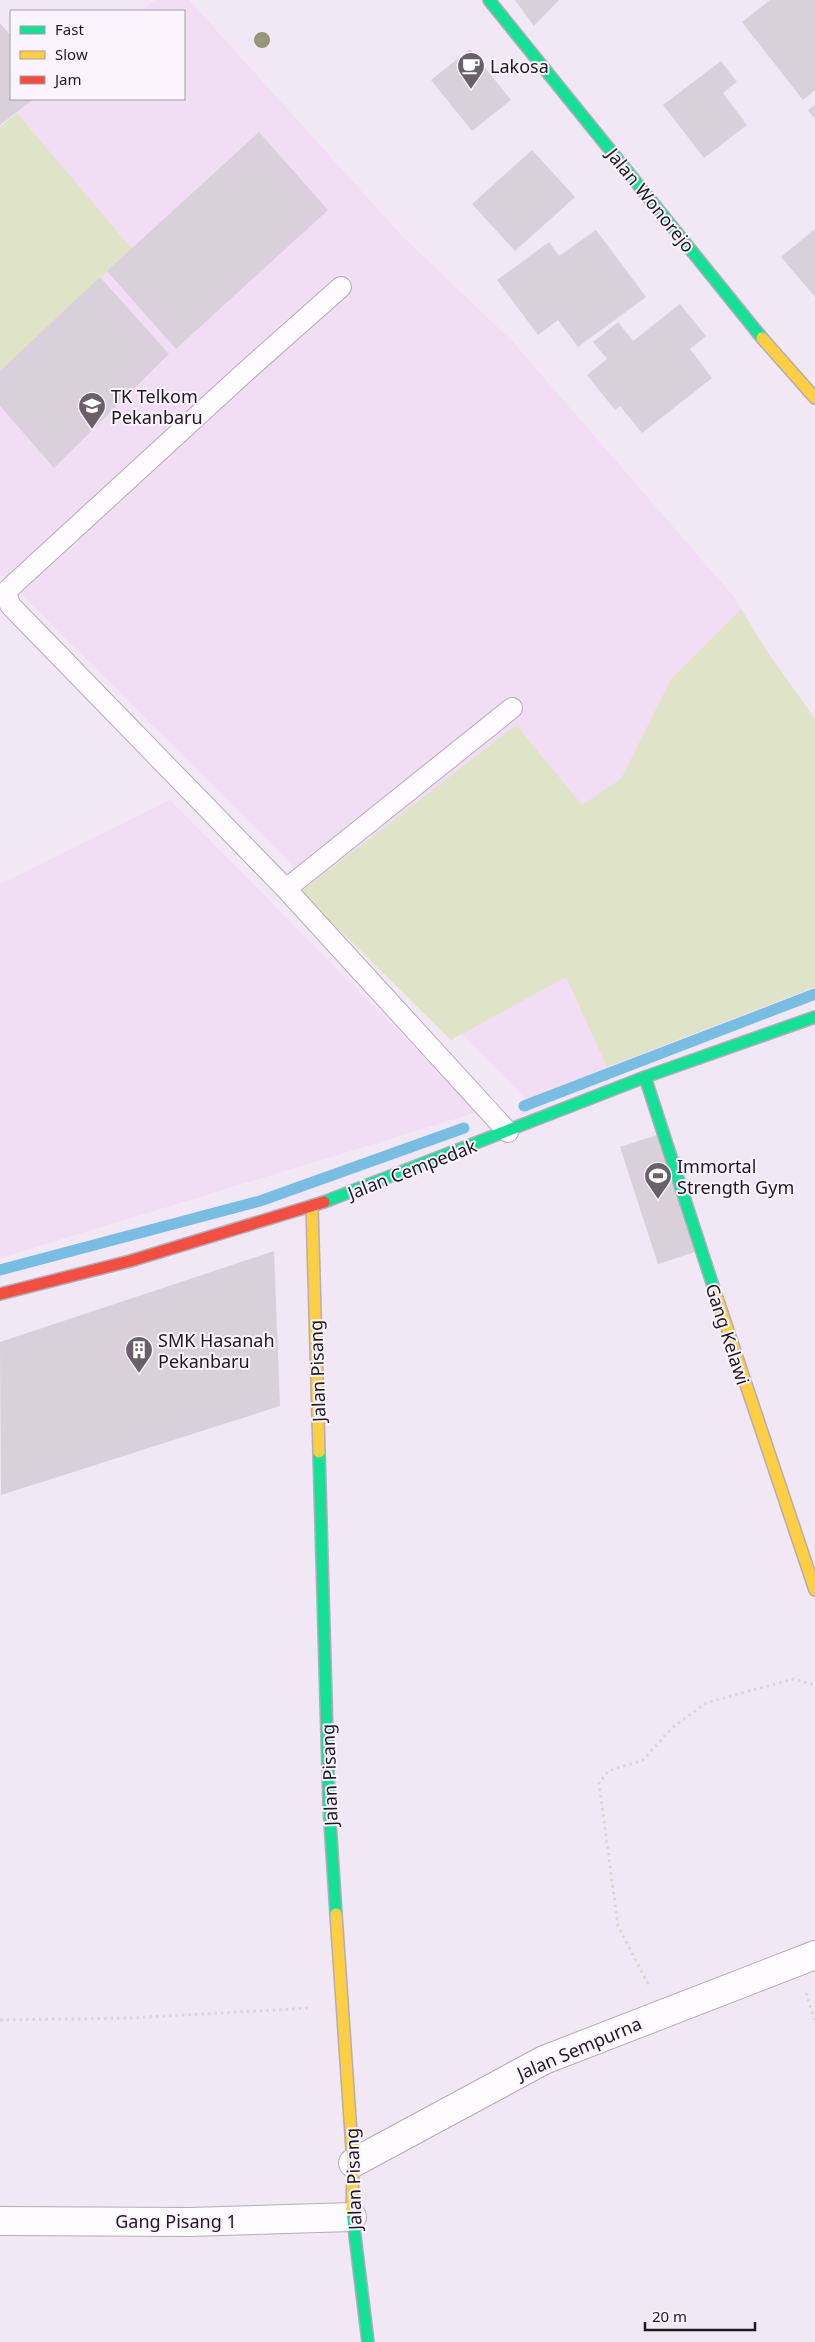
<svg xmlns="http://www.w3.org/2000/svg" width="815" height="2342" font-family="'Noto Sans',sans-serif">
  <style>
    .built { fill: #f1def5 }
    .green { fill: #dfe3c7 }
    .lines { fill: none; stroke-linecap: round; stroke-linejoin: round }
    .stream { stroke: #7abde2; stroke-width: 11 }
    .building { fill: #d9d0db }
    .lane-casing { stroke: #b4acb6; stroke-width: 22 }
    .street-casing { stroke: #b4acb6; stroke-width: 30 }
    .fast-casing { stroke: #b4acb6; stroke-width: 14 }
    .slow-casing { stroke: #b4acb6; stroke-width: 14 }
    .jam-casing { stroke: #b4acb6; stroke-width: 14 }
    .path { stroke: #d9d6da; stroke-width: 3; stroke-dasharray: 2.5 4; stroke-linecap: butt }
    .lane { stroke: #fdfbfd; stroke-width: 20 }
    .street { stroke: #fdfbfd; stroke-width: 28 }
    .fast { stroke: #16e098; stroke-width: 11 }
    .slow { stroke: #ffcf43; stroke-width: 11 }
    .jam { stroke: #f24e42; stroke-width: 11 }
    .tree { fill: #949678 }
    .labels { text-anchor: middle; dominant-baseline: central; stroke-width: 4; stroke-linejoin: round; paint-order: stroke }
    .poi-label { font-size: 18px; fill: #1f1820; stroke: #fbf3fd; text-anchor: start }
    .street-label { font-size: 18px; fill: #1f1820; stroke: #fbf3fd }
  </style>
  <rect width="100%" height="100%" fill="#f2e7f4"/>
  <path class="built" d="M155,0h34l212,235 112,107 221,255 34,56 47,66v268l-289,112 -526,-526v-446l34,-28h150v-88h-43z
    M170,800l308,312 -478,146v-374z"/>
  <path class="green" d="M17,113l115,136 -132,122v-244z
    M741,609l27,44 47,66v268l-208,80 -41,-90 -115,63 -150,-148 215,-167 66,80 39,-26 50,-100z"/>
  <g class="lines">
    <path class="stream" d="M524,1106l291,-112
      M0,1270l260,-69 204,-73"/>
  </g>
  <path class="building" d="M515,0h44l-25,26z
    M770,0h45v90l-12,10 -61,-78z
    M0,23l11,13v63h23l-34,26z
    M470,49l41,51 -39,31 -41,-51z
    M721,61l16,21 -14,11 24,32 -43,33 -41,-53z
    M815,105v14l-7,-9z
    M259,132l69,78 -152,139 -69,-78z
    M532,150l43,47 -60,54 -43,-47z
    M815,229v68l-34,-40z
    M596,230l50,67 -68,50 -20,-27 -20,15 -41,-55 52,-38 10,14z
    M100,277l69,77 -115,114 -54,-62v-35z
    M680,304l26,32 -16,13 22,29 -70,55 -22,-27 -5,4 -28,-35 20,-16 -14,-17 25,-20 15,19z
    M657,1135l38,117 -37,12 -38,-117z
    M274,1251l6,155 -279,89 -1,-153z"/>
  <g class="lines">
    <defs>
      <path id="lane" d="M341,287l-98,87 -230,211 -7,7 4,13 276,284 222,243
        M286,889l226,-181"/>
      <path id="street" d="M353,2163l191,-103 271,-105
        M0,2221l189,1 163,-5"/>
      <path id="fast" d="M489,0l273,338
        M645,1077l70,215
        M324,1202l321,-125 170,-60
        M319,1452l10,354 7,108
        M352,2211l16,131"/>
      <path id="slow" d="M762,338l53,60
        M312,1207l7,245
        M715,1292l100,298
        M336,1914l17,249 -1,48"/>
      <path id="jam" d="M0,1294l130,-33 194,-59"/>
    </defs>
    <use href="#lane" class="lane-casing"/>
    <use href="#street" class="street-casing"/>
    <use href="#fast" class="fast-casing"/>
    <use href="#slow" class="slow-casing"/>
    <use href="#jam" class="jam-casing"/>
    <path class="path" d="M648,1984l-30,-58 -19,-143 9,-12 35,-11 30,-33 33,-24 87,-24 22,6
      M806,1993l9,28
      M0,2020l130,-2 180,-10"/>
    <use href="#lane" class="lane"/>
    <use href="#street" class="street"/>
    <use href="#fast" class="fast"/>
    <use href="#slow" class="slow"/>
    <use href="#jam" class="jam"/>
  </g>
  <circle class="tree" cx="262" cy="40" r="8"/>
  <defs>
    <symbol id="cafe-pin" viewBox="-11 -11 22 30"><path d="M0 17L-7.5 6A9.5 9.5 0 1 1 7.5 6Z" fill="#69606a" stroke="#fbf3fd"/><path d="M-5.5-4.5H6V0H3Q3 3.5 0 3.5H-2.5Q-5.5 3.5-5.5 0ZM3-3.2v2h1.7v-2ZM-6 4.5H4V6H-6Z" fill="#fff"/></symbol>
    <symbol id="school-pin" viewBox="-11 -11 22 30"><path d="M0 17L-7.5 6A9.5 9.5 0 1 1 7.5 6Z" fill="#69606a" stroke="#fbf3fd"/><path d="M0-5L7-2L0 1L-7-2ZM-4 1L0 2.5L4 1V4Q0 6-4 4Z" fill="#fff"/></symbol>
    <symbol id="stadium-pin" viewBox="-11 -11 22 30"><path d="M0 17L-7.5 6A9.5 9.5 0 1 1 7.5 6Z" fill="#69606a" stroke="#fbf3fd"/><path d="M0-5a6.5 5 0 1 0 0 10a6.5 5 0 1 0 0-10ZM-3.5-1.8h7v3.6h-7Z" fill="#fff"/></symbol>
    <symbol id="building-pin" viewBox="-11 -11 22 30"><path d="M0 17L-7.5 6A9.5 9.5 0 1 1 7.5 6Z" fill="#69606a" stroke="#fbf3fd"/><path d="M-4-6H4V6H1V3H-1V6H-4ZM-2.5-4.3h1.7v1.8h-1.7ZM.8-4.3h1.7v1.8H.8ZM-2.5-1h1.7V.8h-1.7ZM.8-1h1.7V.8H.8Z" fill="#fff"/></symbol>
  </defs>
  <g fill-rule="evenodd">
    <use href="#cafe-pin" x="455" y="50" width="32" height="43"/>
    <use href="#school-pin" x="76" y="390" width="32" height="43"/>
    <use href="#stadium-pin" x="642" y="1160" width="32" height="43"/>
    <use href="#building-pin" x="123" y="1334" width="32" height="43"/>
  </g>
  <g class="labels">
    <g class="poi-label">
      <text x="490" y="66">Lakosa</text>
      <text x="111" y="396">TK Telkom<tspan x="111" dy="21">Pekanbaru</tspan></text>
      <text x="677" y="1166">Immortal<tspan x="677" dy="21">Strength Gym</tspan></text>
      <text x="158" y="1340">SMK Hasanah<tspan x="158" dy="21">Pekanbaru</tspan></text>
    </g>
    <g class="street-label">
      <text transform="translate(651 200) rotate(51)">Jalan Wonorejo</text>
      <text transform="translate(412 1169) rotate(-21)">Jalan Cempedak</text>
      <text transform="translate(728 1334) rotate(72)">Gang Kelawi</text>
      <text transform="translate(317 1371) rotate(-92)">Jalan Pisang</text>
      <text transform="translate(329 1775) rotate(-92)">Jalan Pisang</text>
      <text transform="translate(579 2048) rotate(-23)">Jalan Sempurna</text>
      <text transform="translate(353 2179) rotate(-92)">Jalan Pisang</text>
      <text x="176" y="2221">Gang Pisang 1</text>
    </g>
  </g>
  <rect x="10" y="10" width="175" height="90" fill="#fbf3fd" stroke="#a39ba5"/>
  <rect x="20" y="26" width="25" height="8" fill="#16e098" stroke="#a39ba5"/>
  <text x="55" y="35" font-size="15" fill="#1f1820">Fast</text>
  <rect x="20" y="51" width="25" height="8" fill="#ffcf43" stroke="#a39ba5"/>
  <text x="55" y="60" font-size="15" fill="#1f1820">Slow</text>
  <rect x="20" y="76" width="25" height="8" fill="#f24e42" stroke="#a39ba5"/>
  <text x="55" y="85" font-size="15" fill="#1f1820">Jam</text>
  <path d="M645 2322v8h110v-8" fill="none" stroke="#1f1820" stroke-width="2.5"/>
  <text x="652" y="2322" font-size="15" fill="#1f1820" stroke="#fbf3fd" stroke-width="4" paint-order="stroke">20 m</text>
</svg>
